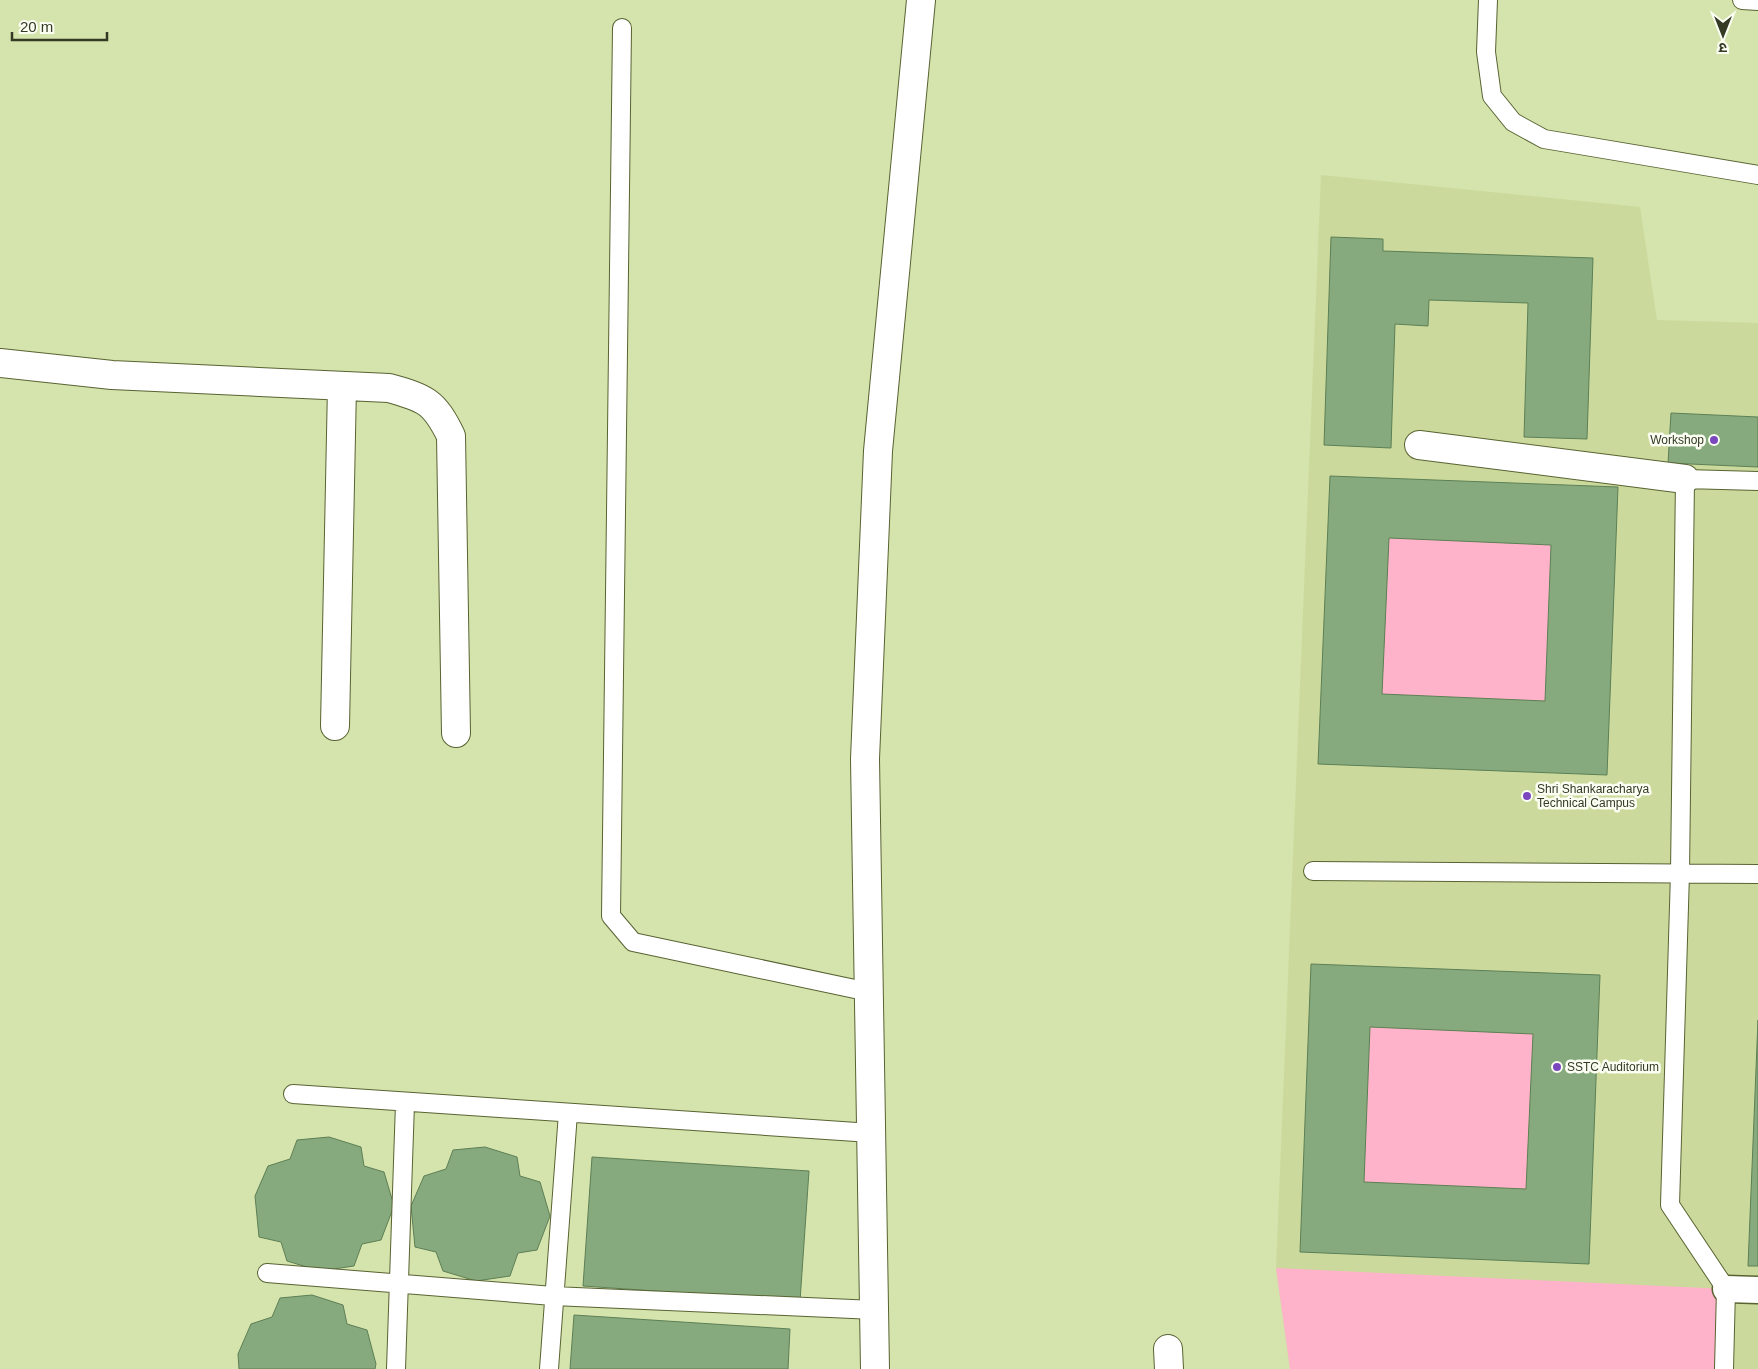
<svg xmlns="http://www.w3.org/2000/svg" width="1758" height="1369" font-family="Arial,'Noto Sans Devanagari',sans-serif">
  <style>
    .built { fill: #cbda9c }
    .green { fill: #ffb3ca }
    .building { fill: #86aa7e; stroke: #5d7f55; fill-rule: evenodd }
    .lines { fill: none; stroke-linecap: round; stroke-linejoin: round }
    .service-casing { stroke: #586332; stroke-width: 20 }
    .pedestrian-casing { stroke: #586332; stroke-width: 29 }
    .minor-casing { stroke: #586332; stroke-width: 30 }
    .service { stroke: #fff; stroke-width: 18 }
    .pedestrian { stroke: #fff; stroke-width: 26 }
    .minor { stroke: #fff; stroke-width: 28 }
    .poi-dot { fill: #7a47bf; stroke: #fbfef3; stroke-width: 2 }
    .labels { text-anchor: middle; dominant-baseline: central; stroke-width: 5; stroke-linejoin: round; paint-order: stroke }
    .poi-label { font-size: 12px; fill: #343a24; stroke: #fbfef3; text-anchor: start }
  </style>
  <rect width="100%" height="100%" fill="#d5e3ad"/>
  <path class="built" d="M1321,175l319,32 17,113 101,3v1046h-468l-14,-101z"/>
  <path class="green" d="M1389,538l162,7 -6,156 -163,-7z
    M1370,1027l163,7 -7,155 -162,-7z
    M1276,1268l450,21 -2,80h-434z"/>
  <path class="building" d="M1331,237l52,2v12l210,7 -6,181 -63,-2 4,-134 -99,-3 -1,26 -33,-2 -4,124 -67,-3z
    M1671,413l87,4v50l-90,-4z
    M1330,476l288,11 -11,288 -289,-11zM1389,538l162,7 -6,156 -163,-7z
    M1311,964l289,11 -11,289 -289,-12zM1370,1027l163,7 -7,155 -162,-7z
    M1758,1020v246h-10z
    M329,1137l32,10 3,19 20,6 10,34 -13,34 -19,4 -8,22 -34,5 -33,-10 -6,-19 -22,-5 -4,-41 13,-30 22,-7 7,-19z
    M485,1147l32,10 3,19 20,6 10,34 -13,34 -19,3 -8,23 -34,5 -33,-10 -7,-19 -21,-5 -4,-41 13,-30 22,-7 7,-19z
    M592,1157l217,14 -9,130 -217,-15z
    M312,1295l31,10 4,19 20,6 9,34 -1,5h-136l-1,-15 13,-30 21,-7 8,-19z
    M574,1315l216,14 -2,40h-218z"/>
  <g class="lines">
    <defs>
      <path id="service" d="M1488,0l-2,52 6,44 21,26 31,17 214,36
        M1742,0l16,1
        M622,28l-11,888 22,26 236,50
        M1313,871l445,3
        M293,1094l578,39
        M267,1273l286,23 322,14
        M396,1369l9,-266
        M549,1369l19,-256
        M1724,1369l2,-80 -56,-84 10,-332 5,-394 73,2"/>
      <path id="pedestrian" d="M1726,1289l32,1"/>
      <path id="minor" d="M0,363l112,12 277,13c36,10 45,13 62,48l5,297
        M1419,445l266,34
        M335,726l7,-340
        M1168,1349l1,20
        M875,1369l-10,-610 13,-308 43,-451"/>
    </defs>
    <use href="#service" class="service-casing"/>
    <use href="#pedestrian" class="pedestrian-casing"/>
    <use href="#minor" class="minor-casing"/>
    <use href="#service" class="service"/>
    <use href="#pedestrian" class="pedestrian"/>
    <use href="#minor" class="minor"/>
  </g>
  <g class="poi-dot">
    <circle cx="1714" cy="440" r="5"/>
    <circle cx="1527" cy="796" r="5"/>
    <circle cx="1557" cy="1067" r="5"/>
  </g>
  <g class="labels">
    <g class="poi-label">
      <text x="1704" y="440" text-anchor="end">Workshop</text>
      <text x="1537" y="789">Shri Shankaracharya<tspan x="1537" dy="14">Technical Campus</tspan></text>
      <text x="1567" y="1067">SSTC Auditorium</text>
    </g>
  </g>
  <g transform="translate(1723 35) rotate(180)" stroke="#fbfef3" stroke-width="4" paint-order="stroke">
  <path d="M0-4L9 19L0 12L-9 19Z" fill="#343a24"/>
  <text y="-8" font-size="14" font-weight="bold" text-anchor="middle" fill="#343a24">उ</text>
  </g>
  <path d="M12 32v8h95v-8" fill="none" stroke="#343a24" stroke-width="2.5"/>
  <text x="20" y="32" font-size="15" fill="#343a24" stroke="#fbfef3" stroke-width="4" paint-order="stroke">20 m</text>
</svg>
